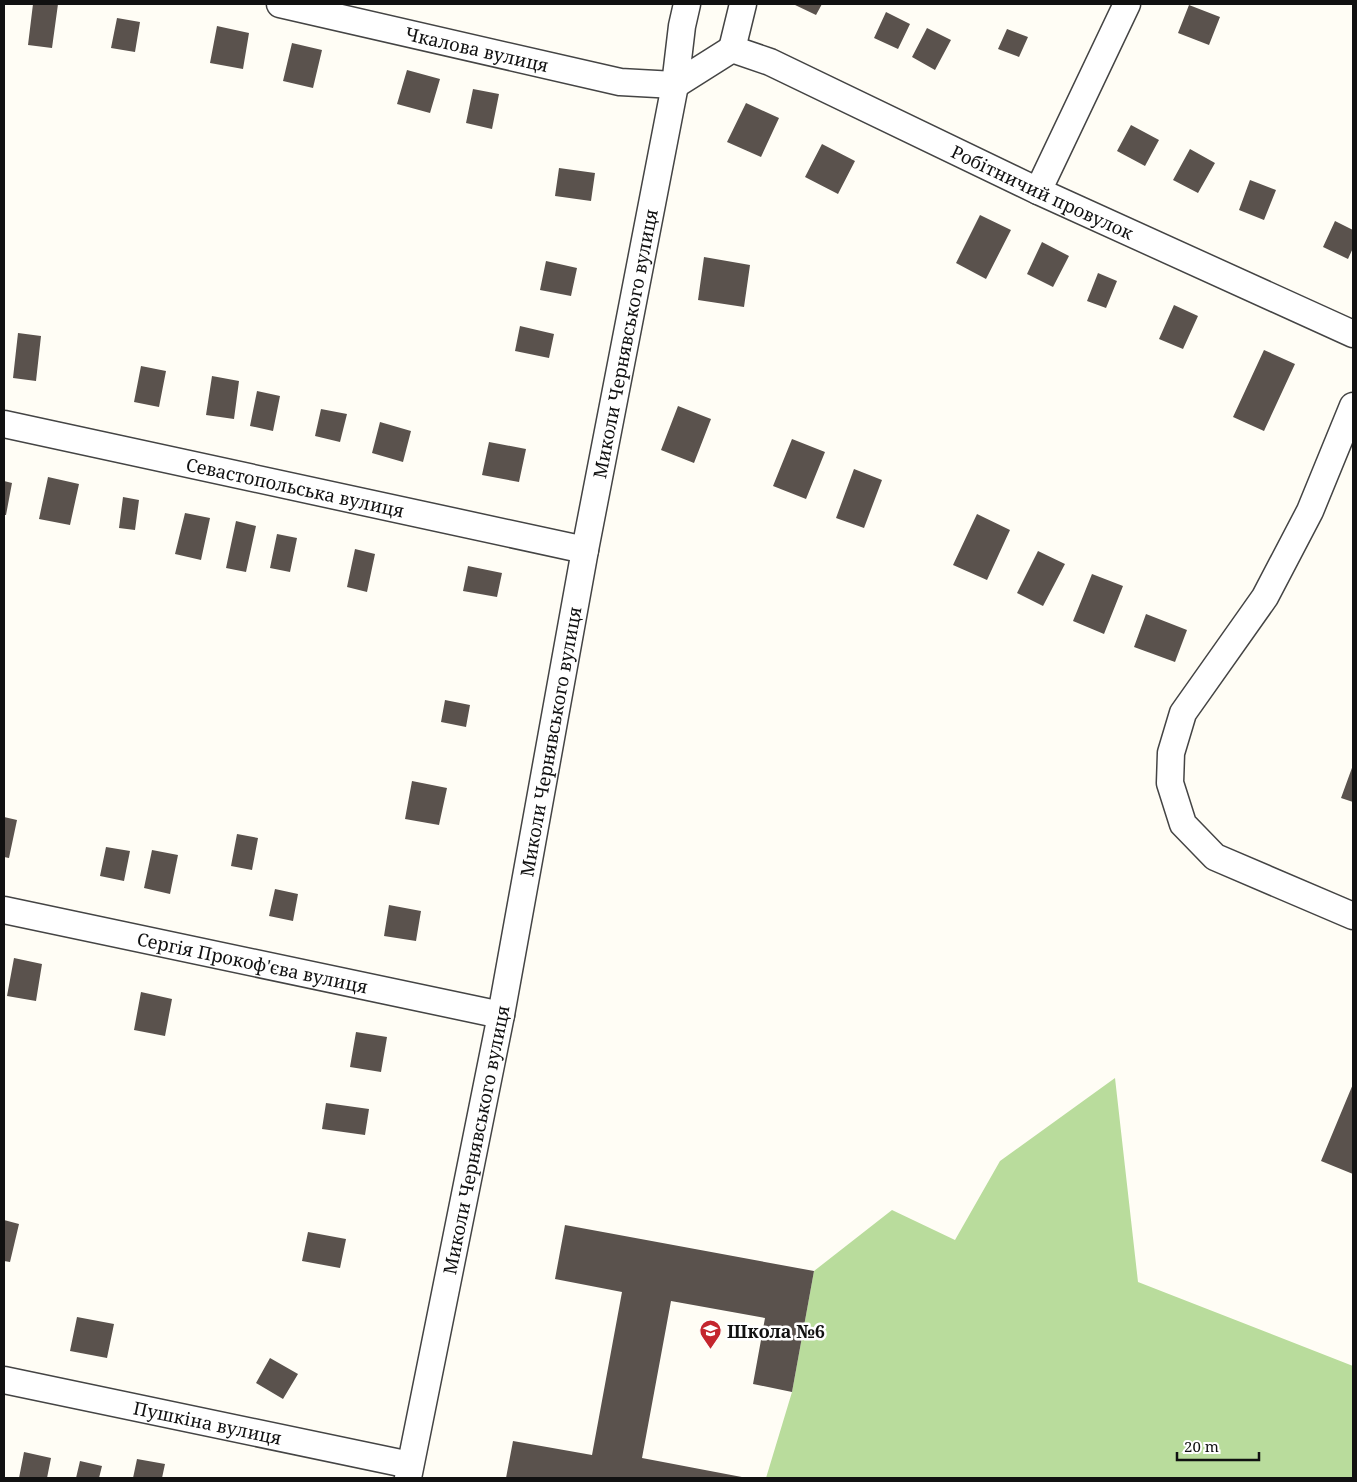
<svg xmlns="http://www.w3.org/2000/svg" width="1357" height="1482" font-family="'Noto Serif',serif">
  <style>
    .forest { fill: #b9dc9c }
    .building { fill: #5a524d }
    .lines { fill: none; stroke-linecap: round; stroke-linejoin: round }
    .minor-casing { stroke: #444; stroke-width: 29 }
    .minor { stroke: #fff; stroke-width: 26 }
    .labels { text-anchor: middle; dominant-baseline: central; stroke-width: 5; stroke-linejoin: round; paint-order: stroke }
    .street-label { font-size: 18px; fill: #111; stroke: #fff }
    .poi-label { font-size: 18px; font-weight: bold; fill: #111; stroke: #fff; text-anchor: start }
  </style>
  <rect width="100%" height="100%" fill="#fffdf5"/>
  <path class="forest" d="M1115,1078l23,204 215,84v112h-587l26,-86 22,-121 78,-61 63,30 45,-79z"/>
  <path class="building" d="M33,4h25l-6,44 -24,-3z
    M793,4h29l-6,11z
    M1189,5l31,12 -11,28 -31,-12z
    M886,12l24,12 -12,25 -24,-11z
    M117,18l23,4 -5,30 -24,-4z
    M217,26l32,7 -6,36 -33,-6z
    M927,28l24,12 -16,30 -23,-13z
    M1007,29l21,8 -9,20 -21,-8z
    M292,43l30,7 -9,38 -30,-7z
    M407,70l33,9 -10,34 -33,-9z
    M473,89l26,5 -7,35 -26,-6z
    M746,103l33,15 -18,39 -34,-15z
    M1131,125l28,15 -14,26 -28,-15z
    M822,144l33,17 -17,33 -33,-17z
    M1190,149l25,14 -17,30 -25,-13z
    M559,168l36,5 -4,28 -36,-5z
    M1250,180l26,10 -12,30 -25,-10z
    M980,215l31,15 -25,49 -30,-16z
    M1335,221l18,9v18l-5,11 -25,-12z
    M1042,242l27,14 -16,31 -26,-13z
    M704,257l46,8 -6,42 -46,-7z
    M546,261l31,7 -6,28 -31,-6z
    M1098,273l19,8 -11,27 -19,-7z
    M1174,305l24,11 -15,33 -24,-10z
    M520,326l34,8 -5,24 -34,-7z
    M18,333l23,3 -5,45 -23,-3z
    M1264,350l31,14 -31,67 -31,-14z
    M141,366l25,5 -7,36 -25,-5z
    M212,376l27,5 -5,38 -28,-4z
    M257,391l23,5 -7,35 -23,-5z
    M678,406l33,13 -17,44 -33,-13z
    M321,409l26,5 -7,28 -25,-6z
    M380,422l31,9 -8,31 -31,-9z
    M792,439l33,13 -19,47 -33,-13z
    M489,442l37,7 -7,33 -37,-7z
    M854,469l28,11 -18,48 -28,-10z
    M48,477l31,7 -9,41 -31,-6z
    M4,481l8,2 -6,32h-2z
    M123,497l16,3 -4,30 -16,-2z
    M185,513l25,5 -9,42 -26,-6z
    M977,514l33,16 -23,50 -34,-15z
    M236,521l20,5 -10,46 -20,-4z
    M277,534l20,4 -7,34 -20,-4z
    M355,549l20,5 -8,38 -20,-5z
    M1038,551l27,13 -22,42 -26,-13z
    M468,566l34,7 -5,24 -34,-6z
    M1092,574l31,12 -19,48 -31,-13z
    M1146,614l41,16 -12,32 -41,-15z
    M445,700l25,5 -4,22 -25,-5z
    M1353,765v37l-12,-4z
    M412,781l35,7 -8,37 -34,-6z
    M4,817l13,3 -8,38 -5,-1z
    M237,834l21,4 -6,32 -21,-4z
    M106,847l24,4 -6,30 -24,-5z
    M152,850l26,5 -8,39 -26,-6z
    M275,889l23,5 -5,27 -24,-5z
    M389,905l32,6 -5,30 -32,-5z
    M14,958l28,6 -6,37 -29,-5z
    M141,992l31,7 -7,37 -31,-6z
    M356,1032l31,5 -6,35 -31,-5z
    M1353,1084v90l-32,-13z
    M326,1103l43,6 -4,26 -43,-6z
    M4,1220l15,4 -9,38 -6,-1z
    M565,1225l249,46 -22,121 -39,-8 12,-66 -94,-17 -29,157 105,20h-241l7,-37 79,14 30,-163 -67,-13z
    M308,1232l38,7 -6,29 -38,-7z
    M77,1317l37,7 -7,34 -37,-7z
    M270,1358l28,16 -15,25 -27,-16z
    M24,1452l27,6 -4,20h-28z
    M137,1459l28,5 -3,14h-29z
    M80,1461l22,5 -3,12h-23z"/>
  <g class="lines">
    <defs>
      <g id="minor">
        <path id="s1" d="M280,4l340,78 55,3 57,-36"/>
        <path id="s2" d="M732,49l38,13 268,129 315,143"/>
        <path d="M732,49l11,-45"/>
        <path d="M1038,191l89,-187"/>
        <path d="M1353,406l-43,105 -45,86 -82,116 -12,40 -1,30 13,41 32,33 138,59"/>
        <path id="s3" d="M4,424l581,126"/>
        <path id="s4" d="M4,910l497,105"/>
        <path id="s5" d="M4,1380l406,85"/>
        <path id="s6" d="M408,1478l93,-463 84,-465 90,-465 7,-59 5,-22"/>
      </g>
    </defs>
    <use href="#minor" class="minor-casing"/>
    <use href="#minor" class="minor"/>
  </g>
  <defs>
    <symbol id="school-pin" viewBox="-11 -11 22 30"><path d="M0 17L-7.5 6A9.5 9.5 0 1 1 7.5 6Z" fill="#c4262e" stroke="#fff"/><path d="M0-5L7-2L0 1L-7-2ZM-4 1L0 2.5L4 1V4Q0 6-4 4Z" fill="#fff"/></symbol>
  </defs>
  <g fill-rule="evenodd">
    <use href="#school-pin" x="698" y="1318" width="25" height="34"/>
  </g>
  <g class="labels">
    <g class="street-label">
      <text stroke="none"><textPath href="#s1" startOffset="202">Чкалова вулиця</textPath></text>
      <text stroke="none"><textPath href="#s2" startOffset="342">Робітничий провулок</textPath></text>
      <text stroke="none"><textPath href="#s6" startOffset="1155">Миколи Чернявського вулиця</textPath></text>
      <text stroke="none"><textPath href="#s3" startOffset="298">Севастопольська вулиця</textPath></text>
      <text stroke="none"><textPath href="#s6" startOffset="750">Миколи Чернявського вулиця</textPath></text>
      <text stroke="none"><textPath href="#s4" startOffset="254">Сергія Прокоф'єва вулиця</textPath></text>
      <text stroke="none"><textPath href="#s6" startOffset="345">Миколи Чернявського вулиця</textPath></text>
      <text stroke="none"><textPath href="#s5" startOffset="208">Пушкіна вулиця</textPath></text>
    </g>
    <g class="poi-label">
      <text x="727" y="1331">Школа №6</text>
    </g>
  </g>
  <rect width="1357" height="1482" fill="none" stroke="#111111" stroke-width="10"/>
  <path d="M1177 1452v8h82v-8" fill="none" stroke="#111111" stroke-width="2.5"/>
  <text x="1184" y="1452" font-size="15" fill="#111111" stroke="#ffffff" stroke-width="4" paint-order="stroke">20 m</text>
</svg>
